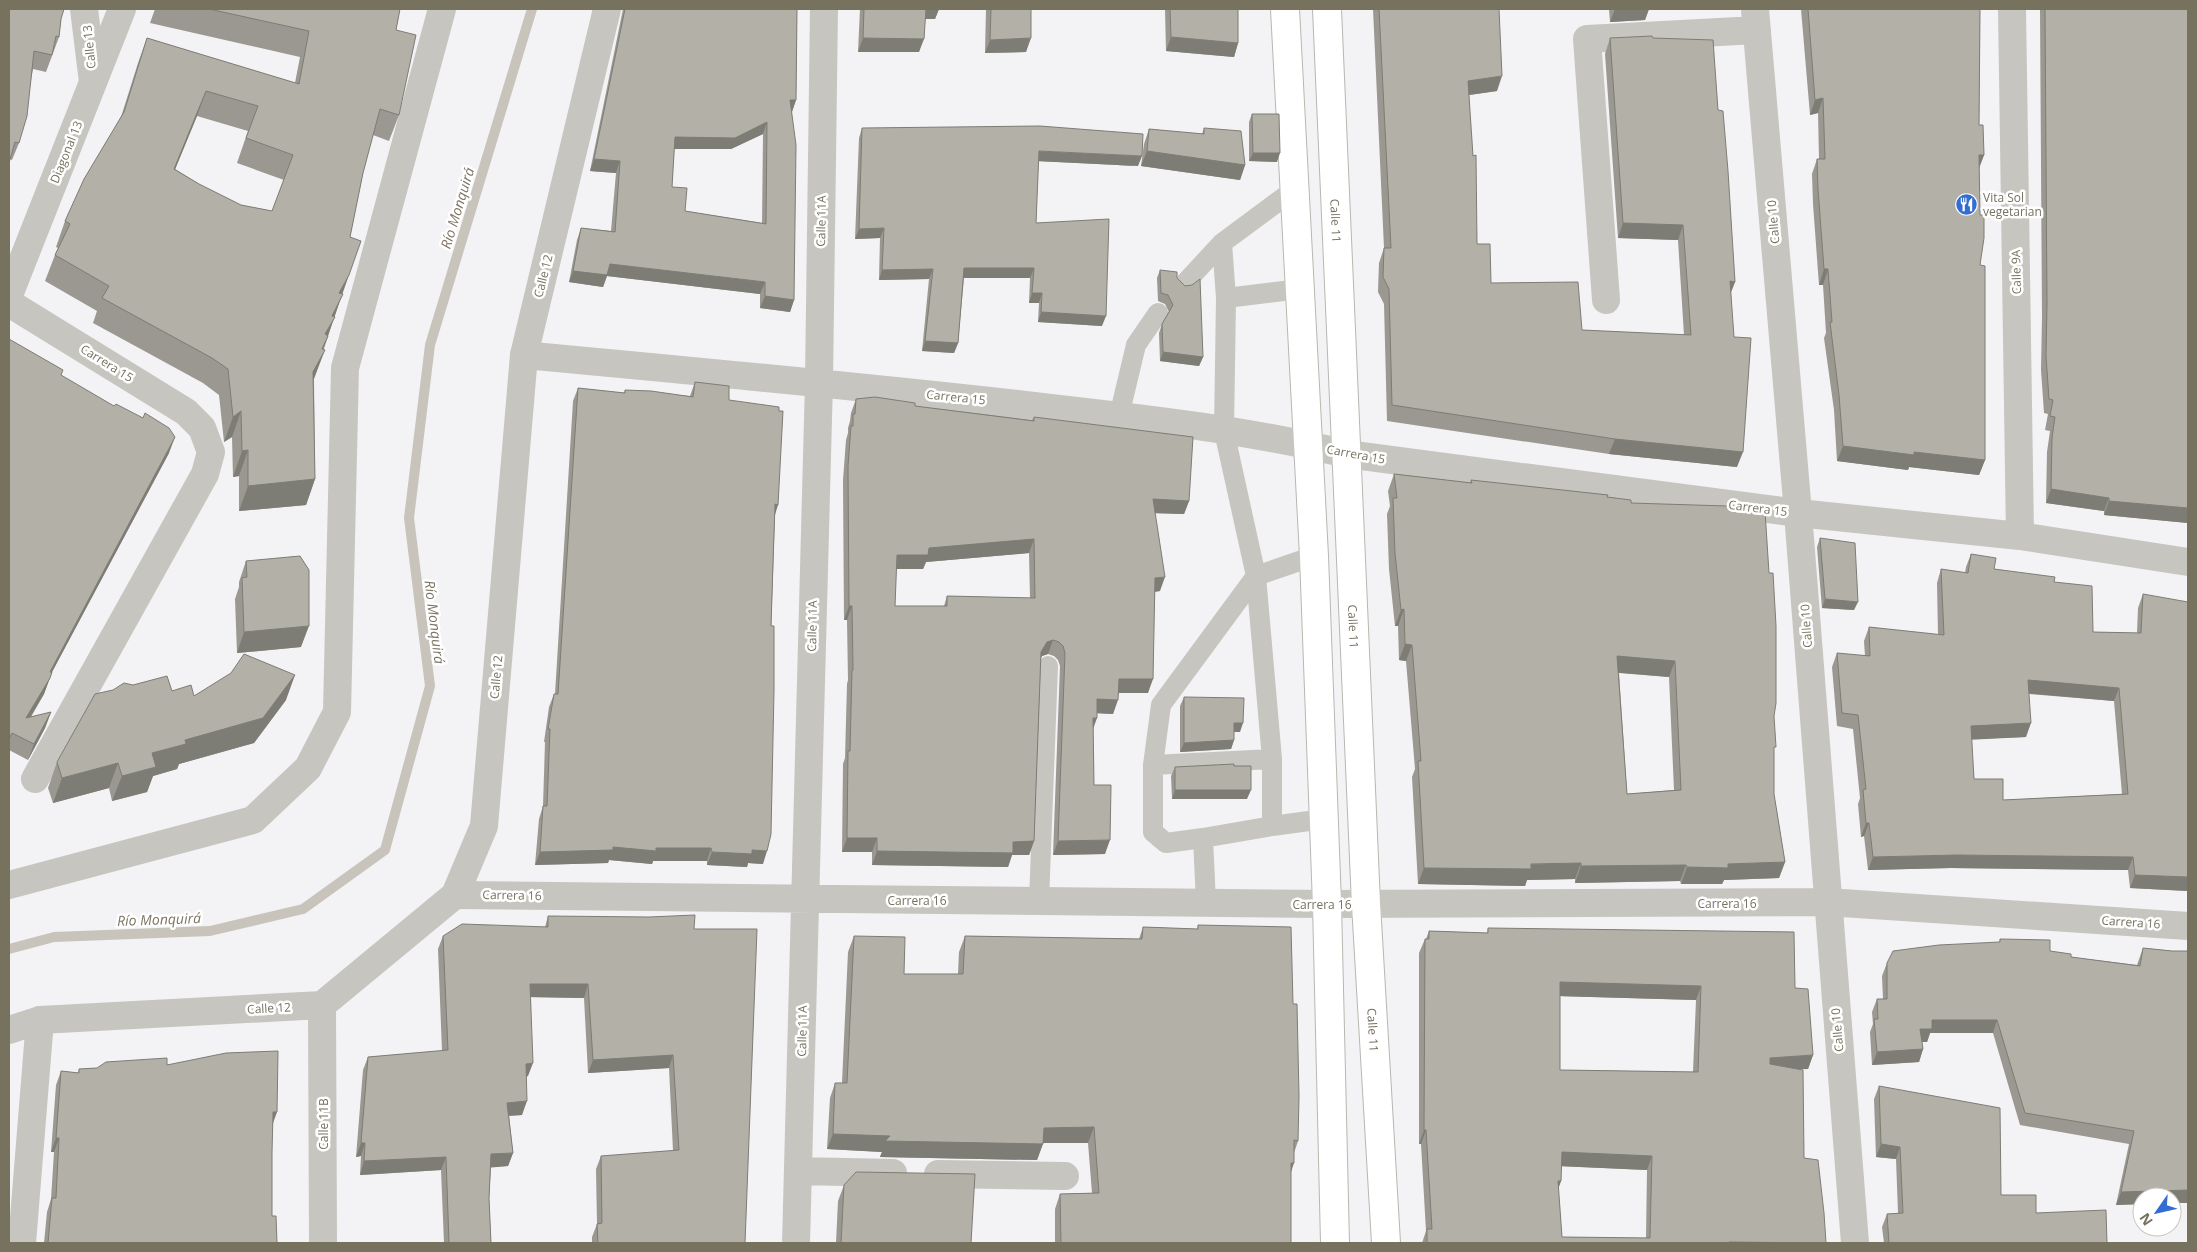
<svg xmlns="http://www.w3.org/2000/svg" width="2197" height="1252" font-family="'Open Sans',sans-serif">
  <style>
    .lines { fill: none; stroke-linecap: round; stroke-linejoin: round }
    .stream { stroke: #c8c4bb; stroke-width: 10 }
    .primary-casing { stroke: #b8b7b0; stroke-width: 30 }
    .service { stroke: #c6c5bf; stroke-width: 20 }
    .minor { stroke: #c6c5bf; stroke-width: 28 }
    .tertiary { stroke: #c6c5bf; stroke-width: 28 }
    .primary { stroke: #fff; stroke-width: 28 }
    .wall { fill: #9a9890; fill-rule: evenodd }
    .shaded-wall { fill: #7d7c75 }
    .building { fill: #b3b1a7; stroke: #7d7c75; fill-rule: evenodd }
    .labels { text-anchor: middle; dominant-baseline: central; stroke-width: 5; stroke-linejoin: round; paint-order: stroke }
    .street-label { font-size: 12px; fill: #76725e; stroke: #fff }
    .poi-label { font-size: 12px; fill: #76725e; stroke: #fff; text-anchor: start }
    .water-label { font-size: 14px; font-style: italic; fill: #7d7563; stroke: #fff }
  </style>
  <rect width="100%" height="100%" fill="#f3f2f5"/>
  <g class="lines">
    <path class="stream" d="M9,949l45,-12 156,-6 93,-22 82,-59 45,-164 -21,-168 21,-173 102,-336"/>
    <defs>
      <g id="primary">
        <path d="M1285,9l29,547 13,348 8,339"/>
        <path id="s1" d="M1327,9l39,895 20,339"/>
      </g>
    </defs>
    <use href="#primary" class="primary-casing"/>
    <path class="service" d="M1222,243l4,55
      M1185,283l37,-40 73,-54
      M1119,416l17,-71 22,-32
      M1153,765l119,-6
      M1272,826v-67l-16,-183 -32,-145 2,-133 74,-9
      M1203,838l-37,5 -13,-11v-67l8,-60 95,-129 58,-20
      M1039,901l9,-235
      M1206,903l-3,-65 69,-12 52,-7"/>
    <path class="minor" d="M84,9l9,73
      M1755,9l43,504 57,730
      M2012,9l8,527
      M9,295l113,-286
      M1606,300l-19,-261 170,-9
      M9,303l177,109 16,16 9,24 -6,22 -170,305
      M524,355c161,15 323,30 484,48 113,13 228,24 338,51l452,59 222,23 168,26
      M455,895l872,9 500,-2 361,24
      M799,1171l94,2
      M938,1174l127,2
      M22,1243l18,-223
      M796,1243l23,-861 5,-373"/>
    <path class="tertiary" d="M9,885l244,-65 55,-52 29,-56 8,-344 97,-359
      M322,1005l1,238
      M9,1030l31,-10 282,-15 133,-110 29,-69 40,-471 83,-346"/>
    <use href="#primary" class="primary"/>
  </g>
  <path class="wall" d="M9,9l52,10 -2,18 -13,35 -13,-3 -14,74 -7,17 -2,-1z
    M155,9h245l-4,21 3,85 -10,26 -16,-6 -10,38 -13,64 -8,57 -28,85 1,100 -9,26 -67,6v-35l-6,1 -1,-40 -8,5 -5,-47 -16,-12 -110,-60 4,-12 -52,-30 10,-26 3,-7 -2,-1 9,-26 56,-104 17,-54 9,-25 148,45 5,-26 -150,-34zM197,116l51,15 -11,32 47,17 -12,31 -31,-6 -42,-21 -24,-15z
    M623,9h174l-1,91 -4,11 2,189 -4,12 -30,-4v-14l-153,-18 -4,11 -34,-5 8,-42 4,-12 30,3 5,-58 -26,-2zM763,134l-1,89 -77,-12 -13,-24 2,-38h57z
    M860,9h79l-4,10h-10l-6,33h-61z
    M986,9h45l-5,43 -41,1z
    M1165,9h73v34l-4,14 -68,-6z
    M1373,9h126l-2,82 -28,4 8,149 14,39 91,47 102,5 -6,-95 -60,-2 -13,-184 5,-16h43l65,72 17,172 -4,10 6,175 -128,-13 -222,-33 -3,-117 -6,-12 1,-29 5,-15z
    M1609,9h40l-4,11 -35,2z
    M1801,9h179l-1,116 5,30 -5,13 1,97 5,195 -6,15 -70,-8 -1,3 -71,-9 -3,-51 -10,-72 2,-5 -3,-48h-4l-6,-81 -1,-30 5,-15h2l-1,-46 -8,2z
    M2040,9h148v514l-84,-8v-4l-58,-8 1,-51 3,-21 -5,-1 3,-16 -4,-1 -3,-43 1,-53z
    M1252,114l25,48 -28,-1v-39z
    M862,128l276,38 -100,-5 -2,62 66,103 -64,-4 1,-19h-10l1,-25h-66l-6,65 -4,10 -32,-2 7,-72 -50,1 1,-42 -25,1 4,-101z
    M1204,128l41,37 -5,15 -99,-14 3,-22 5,-15 53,5z
    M1160,270l17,8 26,79 -4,9 -39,-5 -1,-28 3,-9 7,-12 -4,-8 -7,-3 -1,-23z
    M9,339l52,36 108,78 -117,219 -8,22 -13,23 20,-5 -6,16 -17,32 -19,-10z
    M695,382l34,18 46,115 -12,349 -15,-1 -1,4 -40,-2v-4h-54l-1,3 -43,-4 -1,3 -73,2 4,-46 4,-13 2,-64h-1l5,-35 5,-13h1l18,-293 5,-13 46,5 1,-3 65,6z
    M856,399l176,21 2,-3 155,84 -5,13 -29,-1 5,78 -5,1 -7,101h-29l-6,21 -16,-1 -4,15 1,57 11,69 -52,1 7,-189 -2,-6 -4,-4 -6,-2 -6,2 -1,2 -7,183 -5,14h-17l-4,12 -136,-2v-13h-30l1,-88 2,-6 2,-74 1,-4 -1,-60h-3l-1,-140 3,-40 2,-7v-5l2,-7 1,-8zM1029,553l1,45 -83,-2 -3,10h-49l1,-37h27l3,-7z
    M1394,474l76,9 1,-3 136,17 24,6 143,213v78l11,68 -6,16 -55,2 -2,4h-41l-1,-3 -105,2v-4l-48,1 -2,6 -107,-2 -6,-107 3,-8 -9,-108 -7,-1 -1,-34h-3l-6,-57 -2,-55 3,-8 -2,-15zM1619,673l50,4 5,113 -47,4z
    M1820,538l34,72 -32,-2 -5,-61z
    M1971,554l23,15 60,13 39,50 44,1 1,-25 5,-14 45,297 -58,-3 -2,-18 -177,-2 -83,2 -4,-34 -3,1 -3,-33 2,-6 -7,-69 -16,-3 -5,-59 5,-14 28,3 -1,-15 5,-14 69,8 -1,-52 4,-14 24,4 1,-6zM2029,694l85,7 8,93 -119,6 -29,-21 -3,-40 55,-2z
    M246,561l55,86 -64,6 -2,-54 4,-12v-5z
    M172,691l22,5 92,4 -32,43 -75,21 -2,5 -24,7 -6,16 -35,9 -3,-13 -56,15 -5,-15 9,-26z
    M1184,697l56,35h-6v8l-3,9 -51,3v-46z
    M1234,766l13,33h-75l-1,-23 4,-9z
    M548,916l146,13 51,314h-153v-6l5,-13 -1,-55 5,-13 72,-5 -4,-83 -81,5 -4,-75 -53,-1 -3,79 -2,1 -4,38 -13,1 4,37 -5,13 -17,1 -2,31 2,45h-47l-3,-73 -81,5 1,-19 -5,1 7,-87 5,-13 74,-6 -4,-102 5,-13 102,-9z
    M1198,925l95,79 5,137 -4,12 -3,19v71h-236v-34l5,-15 32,-1 -4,-50h-45l-6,17 -157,-3 2,-5 -55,-3 3,-51 5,-15h7l6,-131 6,-16 50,38h54l1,-22 6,-16 174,3 4,-12 54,2z
    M1488,928l307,60 18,67 -5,14h-8l4,89 22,85h-404l4,-12 -5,-87h-2v-191l6,-14h1l3,-8 58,2zM1560,996l136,4 -3,72 -133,-2zM1561,1166l86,4 -1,68 -84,-1 -4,-48 3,-8z
    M2000,939l71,18 66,8 6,-17 29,3h16v252h-16l-30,-6v7l-26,1 13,-61 -109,-19 -27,-92h-63l-3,9h-5l1,7 -4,13 -47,3 -2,-33 3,-8 -1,-12 5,-13h6l-1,-23 5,-13 112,-20z
    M167,1065l105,58v93l5,27h-233l3,-31 4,-13 3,-47h-3l5,-67 5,-14 17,2 1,-4z
    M1879,1086l122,109 35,18 71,30h-223l-2,-16 5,-13 11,-1 -2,-54 -20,-2 -2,-58z
    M844,1185l127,58h-135l2,-42z"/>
  <path class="shaded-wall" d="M925,9h14l-4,10h-13z
    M1615,9h34l-4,11 -35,2z
    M1171,37l67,6 -4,14 -68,-6z
    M863,38l61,1 -5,13h-61z
    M1031,38l-5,14 -41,1 5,-13z
    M1502,76l-5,15 -35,5 6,-15z
    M206,91l-9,25 -32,78 9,-25z
    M1823,98l-5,15 -8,2 5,-15z
    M790,100h6l-4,12z
    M767,122l-4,12 -32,15h-60l4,-12z
    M1039,151l103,5 -4,10 -103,-5z
    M1147,151l98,14 -5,15 -99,-14z
    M1253,153h27l-3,9 -28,-1z
    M1979,155h5l-6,16z
    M594,159l26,2 -4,12 -26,-2z
    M1623,223l60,2 -5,15 -60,-2z
    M884,228l-4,10 -25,1 4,-10z
    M610,264l155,18 -5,12 -153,-18 -4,11 -34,-5 4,-11z
    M964,268h70l-4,10h-69z
    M933,269l-4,10 -50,1 3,-10z
    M1824,269h4l-5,16h-4z
    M349,275l-30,86 6,-11 -10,26 -11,21 35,-104z
    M1730,281l5,1 -6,15z
    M1032,293h10l-3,10h-10z
    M765,296l29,4 -4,12 -30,-4z
    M1041,312l65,4 -4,10 -64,-4z
    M925,341l33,2 -4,10 -32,-2z
    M1163,352l40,5 -4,9 -39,-5z
    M241,411l-9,26 -8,5 9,-25z
    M175,437l-6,16 -125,234 6,-15z
    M1615,439l128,13 -6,15 -128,-13z
    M1843,446l71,6 71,8 -6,15 -70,-8 -1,3 -71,-9z
    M248,450l-9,26 -6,1 9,-26z
    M315,479l-9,26 -67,6 9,-25z
    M2051,489l58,9 -5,13 -58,-8z
    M1153,499l36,2 -5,13 -36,-1z
    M2109,501l79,7v15l-84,-8z
    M775,504l3,1 -4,13z
    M1034,539l-5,14 -103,9 -3,7h-31l5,-14 32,-7z
    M1165,577l-5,14 -10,1 5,-14z
    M1825,599l33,3 -4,8 -32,-2z
    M849,606h3l-5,14h-3z
    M1404,609l-6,17h-3l6,-16z
    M309,626l-8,21 -64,6 7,-21z
    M1053,640l-5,14 -6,2 -6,10 5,-14 6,-10z
    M1405,644l7,1 -6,16 -7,-1z
    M1617,656l58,5 -6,16 -58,-5z
    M52,672l-8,22 -24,40 6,-16z
    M295,675l-9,25 -32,43 -75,21 -2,5 -24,7 -6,16 -35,9 10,-25 30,-23 33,-13z
    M1119,679h34l-5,14h-34z
    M2028,680l91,8 -5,13 -91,-8z
    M1097,699l21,1 -5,14 -21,-1z
    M51,712l-6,16 -17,32 6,-16z
    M1093,718h4l-5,14z
    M1234,723h9l-3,9h-10z
    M2031,723l-5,14 -60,3 5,-14z
    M1234,740l-3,9 -51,3 4,-9z
    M118,763l-9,25 -56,15 9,-25z
    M1175,790h76l-4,9h-75z
    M1866,823h3l-5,13 -3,1z
    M847,838h30l-5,14h-30z
    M1110,840l-5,14 -52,1 5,-14z
    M1034,841l-5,14h-17l-4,12 -136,-2 5,-14 136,-9z
    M613,847l43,1h55l-4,13h-54l-1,3 -43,-4 -1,3 -73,2 5,-13z
    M752,850l15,1 -4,13 -15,-1 -1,4 -40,-2 5,-13z
    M1956,855l177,2 -5,13 -177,-2 -83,2 5,-13z
    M1785,862l-6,16 -55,2 -2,4h-41l6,-17 41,-3z
    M1581,863l-6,16 -48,1 -2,6 -107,-2 6,-16z
    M1686,865l-6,16 -105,2 6,-17z
    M2135,875l53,2v14l-58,-3z
    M1560,982l141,4 -5,14 -141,-4z
    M530,984h58l-4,14 -58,-1z
    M1932,1020h65l-4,13h-63l-3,9h-11l4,-13z
    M1923,1049l-4,13 -47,3 5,-13z
    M673,1055l-4,13 -81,5 5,-13z
    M1813,1055l-5,14 -43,2 5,-13z
    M533,1063l-5,13 -7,1 5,-13z
    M527,1101l-5,14 -19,1 4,-13z
    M273,1112h4l-5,14z
    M1094,1127l-6,16h-50l6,-15z
    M1424,1130h2l-5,14h-2z
    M833,1134l57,2 153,8 -6,16 -157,-3 2,-5 -55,-3z
    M56,1138h3l-5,14h-3z
    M361,1143h4l-4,13 -5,1z
    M1881,1144l19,3 -4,12 -20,-2z
    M1562,1152l90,4 -5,14 -91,-4z
    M513,1153l-5,13 -22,2 5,-14z
    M446,1157l-5,13 -81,5 4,-14z
    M1291,1163h3l-5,15z
    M1558,1181h3l-5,14z
    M2188,1190v13h-16v-6h-30v7l-26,1 5,-13z
    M1729,1242l54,1h-55z"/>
  <path class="building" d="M9,9h55l-3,10 -2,18 -3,-1 -4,19 -18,-4 -7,65 -8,27 -4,-1 -6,21z
    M209,9h191l-4,21 20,5 -17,80 -19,-6 -17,64 -13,64 11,4 -12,34 -10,18 4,1 -11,22 3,1 -10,17 3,2 -6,13 3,1 -12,22 2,107 -67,7v-36l-6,1 -1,-40 -8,6 -5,-48 -16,-11 -110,-60 7,-12 -54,-31 15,-31 -5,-3 19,-42 40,-67 23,-74 152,46 10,-53zM206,91l52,15 -12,32 47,17 -21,56 -31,-6 -42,-21 -25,-15z
    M625,9h172l-1,91h-6l6,45 -2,155 -29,-4v-14l-155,-18 -3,11 -34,-4 8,-43 34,4 5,-71 -26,-2zM767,122l-1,102 -81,-13 2,-23 -15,-1 3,-50 60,1z
    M864,9h62l-2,30 -61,-1z
    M991,9h40v29l-41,2z
    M1170,9h68v34l-67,-6z
    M1379,9h120l3,67 -34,5 5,75 3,-1 1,89h13l1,39 87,-1 4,48 109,5 -8,-110 -60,-2 -13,-185 42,-2 1,2 60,2 5,70 5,1 5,60 7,111 -5,-1 4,56 17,1 -8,114 -128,-13 -223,-34 -3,-116 -6,-12 1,-29h7z
    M1808,9h172l-1,116h4l1,30h-5l1,60h4v23l-4,27 5,1v194l-71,-8v3l-71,-9 -4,-51 -9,-73h2l-4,-53h-4l-6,-80 -1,-30h8l-2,-61 -8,2z
    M2045,9h143v499l-79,-7v-3l-58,-9 1,-51 3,-21 -5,-1 3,-16 -4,-1 -3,-43 1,-53z
    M1252,114h27l1,39h-27z
    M1040,126l103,8 -1,22 -103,-5 -3,72 73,-4 -3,97 -65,-4 1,-19h-10l2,-25h-70l-6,75 -33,-2 8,-72 -51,1 2,-42 -25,1 3,-101z
    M1204,128l37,3 4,34 -98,-14 2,-22 55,5z
    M1160,270l17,2v6l8,8 7,-1 8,-6 3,78 -40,-5 -1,-28 11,-19 -5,-10 -7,-2z
    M9,339l54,31 -2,5 53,31 2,-2 27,14 2,-5 24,15 6,9 -125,235h2l-2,6 -24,40 25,-6 -17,32 -22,-11 -3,6z
    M695,382l34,4v14l50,7v4h4l-5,94 -3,-1 -2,59 -2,63h3v64l-3,144 -4,17 -15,-1v4l-40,-2 -1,-4h-55v3l-43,-4v3l-73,2 3,-46h4l3,-77h-2l6,-35h4l20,-306 47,5v-3l26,1 42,6z
    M875,397l40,6v3l119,15v-4l159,20 -4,64 -36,-2 12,78 -10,1 -2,101h-34l-1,21 -21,-1v19h-4l1,67h17l-1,55 -52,1 7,-188 -2,-7 -4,-4 -6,-2 -6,2 -6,10 -7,189 -21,1v11l-136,-2v-13h-30l1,-87h2l2,-81h1l-1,-64h-3l-1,-140 3,-40h2v-12h2l1,-15zM1034,539l1,59 -88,-2v10h-52l2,-51h31l1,-7z
    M1394,474l78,9 -1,-3 137,15 -1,2 24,3v3l127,4 2,3 5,1 4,62h4l3,53v77l-2,13 2,31h-2v47l11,68 -57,2v4l-41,-1 -1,-2 -105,1v-3l-50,1v5l-107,-1 -6,-107h3l-9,-116 -7,-1 -1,-35 -3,1 -6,-57 -2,-55h4zM1617,656l58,5 6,129 -54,4z
    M1820,538l35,5 3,59 -33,-3z
    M1971,554l25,4 -2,11 61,8 -1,5 38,4 1,46 48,1 2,-39 45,8v275l-53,-2 -2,-18 -177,-2 -83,2 -4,-34h-3l-3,-33 3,-1 -8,-74 -16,-2 -5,-60 33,3 -1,-29 75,8 -3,-66 27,4zM2028,680l91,8 9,106 -125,6v-21h-29l-3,-53 60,-3z
    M300,556l9,14v56l-65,6 -2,-54 5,-1 -1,-16z
    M244,654l51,21 -32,43 -78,22 1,4 -34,9 4,14 -34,9 -4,-13 -56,15 -5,-16 38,-68 18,-4 11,-7 9,2 34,-9 5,15 19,-6 3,11 37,-23z
    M1184,697l60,1 -1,25h-9v17l-50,3z
    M1234,764v2h17v24h-76v-23z
    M695,915l-1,14h63l-12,314h-147l-1,-19 5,-1 -1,-67 78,-6 -6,-95 -80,5 -5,-76h-58l3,79 -7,1 1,37 -20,2 6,50 -22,1 -2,44 2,45h-42l-3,-86 -82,4 1,-18h-4l7,-86 80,-7 -5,-114 19,-12 86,3v-11l101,1z
    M1198,925l93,2 2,77h4l2,92 -1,45 -4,-1v23h-3v80h-236h6l-1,-49 39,-1 -5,-66 -50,1 -1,16 -158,-3 5,-5 -57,-2 2,-51h12l7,-147 51,1 -1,37h59l2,-38 177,3 1,-12 55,2z
    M1488,928l306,4 1,56 13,1 5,66 -43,3v6l33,6 1,88 14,2 6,53 2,30 -97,-1v1h-302v-14h5l-6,-99h-2l1,-191h4v-8l59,2zM1560,982l141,4 -3,86 -138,-2zM1562,1152l90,4 -2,82 -88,-1 -4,-56h3z
    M2000,939l50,1v11l21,3v3l69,9 3,-18 29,3h16v239l-67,2 13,-61 -109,-18 -28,-93h-65v9h-12l3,20 -46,3 -3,-33h4l-1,-20h10v-36l6,-12 46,-6 61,-3z
    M278,1051l-1,61h-4l-1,41v63h4l1,27h-229l4,-45h4l3,-60h-3l5,-67 18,2v-4l18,-1 9,-6 61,-4v7l59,-12z
    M1879,1086l121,22 1,87h35v18l70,-3 1,33h-218l-2,-29 16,-1 -3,-66 -19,-3z
    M856,1172l119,2 -4,69h-130l3,-58z"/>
  <defs>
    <symbol id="restaurant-disc" viewBox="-11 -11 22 22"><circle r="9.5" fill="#336dd4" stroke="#fff"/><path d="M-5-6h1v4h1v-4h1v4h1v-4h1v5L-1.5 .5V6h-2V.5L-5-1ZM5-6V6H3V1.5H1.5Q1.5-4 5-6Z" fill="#fff"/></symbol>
  </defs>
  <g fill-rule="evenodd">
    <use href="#restaurant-disc" x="1954" y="192" width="25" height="25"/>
  </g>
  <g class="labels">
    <g class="street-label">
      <text transform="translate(89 47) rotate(-96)">Calle 13</text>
      <text transform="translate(66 152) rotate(-68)">Diagonal 13</text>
      <text transform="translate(821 221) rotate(-89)">Calle 11A</text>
      <text stroke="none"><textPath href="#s1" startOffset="212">Calle 11</textPath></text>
      <text transform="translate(1773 222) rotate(-95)">Calle 10</text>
      <text transform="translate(2016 272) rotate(-91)">Calle 9A</text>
      <text transform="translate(543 276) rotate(-76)">Calle 12</text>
      <text transform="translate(107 363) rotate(32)">Carrera 15</text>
      <text transform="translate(956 397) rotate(6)">Carrera 15</text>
      <text transform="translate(1356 454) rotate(10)">Carrera 15</text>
      <text transform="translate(1758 508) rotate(7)">Carrera 15</text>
      <text transform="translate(812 626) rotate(-89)">Calle 11A</text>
      <text stroke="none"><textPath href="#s1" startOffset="618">Calle 11</textPath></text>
      <text transform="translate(1806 626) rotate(-94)">Calle 10</text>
      <text transform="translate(496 677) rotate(-85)">Calle 12</text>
      <text transform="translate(512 895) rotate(1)">Carrera 16</text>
      <text x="917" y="900">Carrera 16</text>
      <text x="1727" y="903">Carrera 16</text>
      <text x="1322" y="904">Carrera 16</text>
      <text transform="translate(2131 922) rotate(4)">Carrera 16</text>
      <text transform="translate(269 1008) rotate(-3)">Calle 12</text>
      <text transform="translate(1837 1030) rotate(-95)">Calle 10</text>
      <text transform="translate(802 1031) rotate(-89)">Calle 11A</text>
      <text stroke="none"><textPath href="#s1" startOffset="1022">Calle 11</textPath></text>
      <text transform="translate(323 1124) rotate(-90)">Calle 11B</text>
    </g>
    <g class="poi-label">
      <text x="1983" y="197">Vita Sol<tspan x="1983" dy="14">vegetarian</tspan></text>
    </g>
    <g class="water-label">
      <text transform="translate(457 208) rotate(-73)">Río Monquirá</text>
      <text transform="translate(435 622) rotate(83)">Río Monquirá</text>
      <text transform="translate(159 919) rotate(-2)">Río Monquirá</text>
    </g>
  </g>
  <rect width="2197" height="1252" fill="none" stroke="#76725e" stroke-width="20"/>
  <g transform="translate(2157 1212) rotate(236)"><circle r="24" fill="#ffffff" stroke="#c8c7bf"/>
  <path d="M0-4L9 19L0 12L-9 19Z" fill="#336dd4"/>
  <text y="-8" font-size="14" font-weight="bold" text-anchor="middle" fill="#76725e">N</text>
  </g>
</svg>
